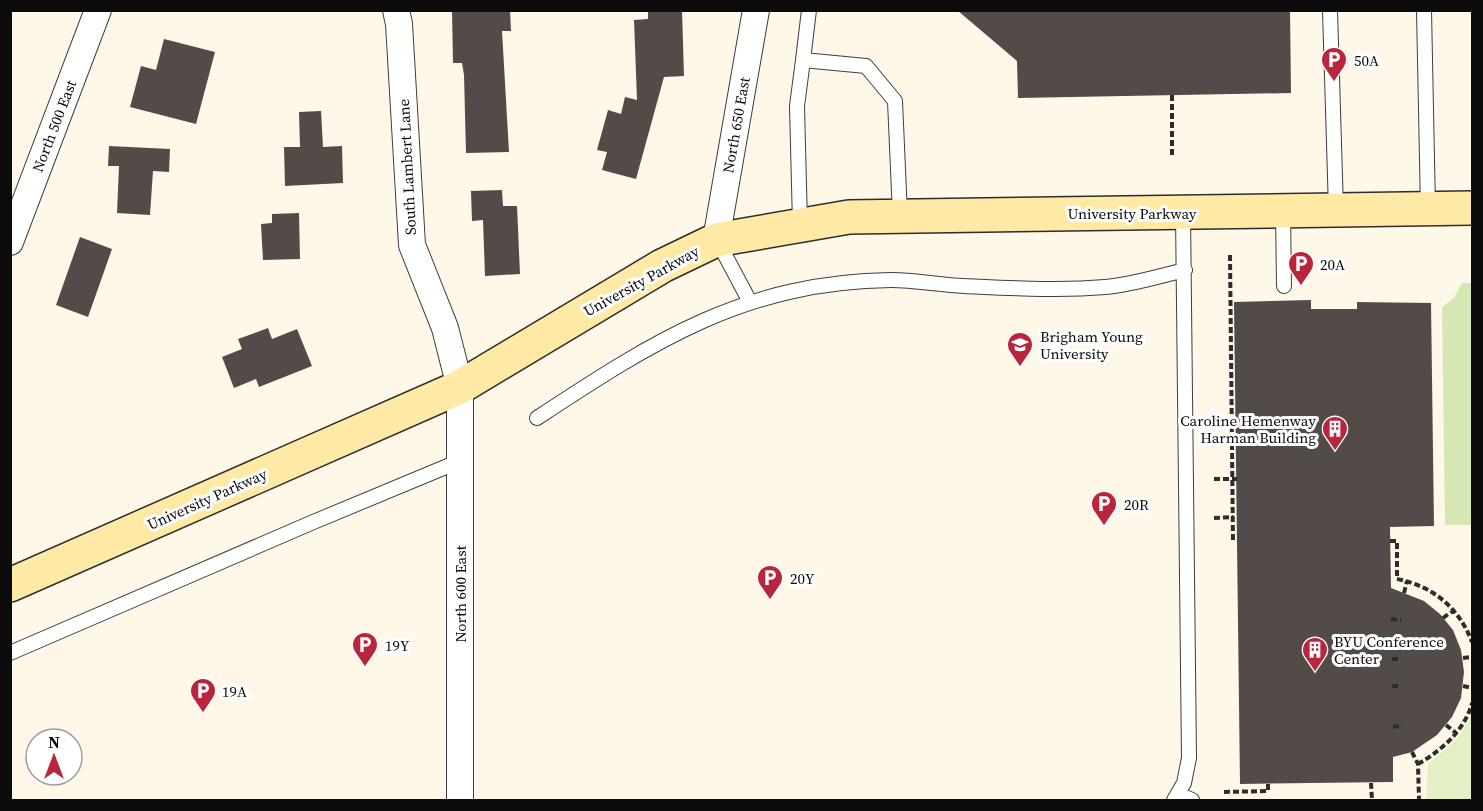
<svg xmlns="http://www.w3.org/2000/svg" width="1483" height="811" font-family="'Source Serif 4',serif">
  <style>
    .green { fill: #d5e8b4 }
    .pitch { fill: #e5efc6 }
    .building { fill: #534b47 }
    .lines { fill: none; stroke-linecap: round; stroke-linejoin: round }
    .service-casing { stroke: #3e3e3e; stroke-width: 16 }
    .minor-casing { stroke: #3e3e3e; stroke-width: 28 }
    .secondary-casing { stroke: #2d2d2d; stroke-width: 36 }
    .path { stroke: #2d2d2d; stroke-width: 4; stroke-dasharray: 6 3; stroke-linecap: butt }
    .service { stroke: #fff; stroke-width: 14 }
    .minor { stroke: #fff; stroke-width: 26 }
    .secondary { stroke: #feeaa4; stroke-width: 33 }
    .labels { text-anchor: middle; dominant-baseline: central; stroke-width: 6; stroke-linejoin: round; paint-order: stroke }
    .poi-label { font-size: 15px; fill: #0b0b0b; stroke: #fff; text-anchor: start }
    .street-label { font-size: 15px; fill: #0b0b0b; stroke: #fff }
  </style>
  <rect width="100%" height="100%" fill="#fff8e9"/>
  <path class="green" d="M1462,283h10v242h-27l-3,-218 12,-9z"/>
  <path class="pitch" d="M1472,715v85h-46l2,-36 29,-25z"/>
  <path class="building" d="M510,10l1,21h-9l7,121 -43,1 -2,-78 -2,-12h-9l-1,-52z
    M648,10h34l2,66 -20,1 -28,102 -34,-9 5,-18 -10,-2 11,-40 13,4 4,-17 12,3 -3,-80 14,-1z
    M957,10h333l1,83 -273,5 -1,-37z
    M164,39l51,13 -19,72 -66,-17 11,-41 15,4z
    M321,111l2,36 19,-1 1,37 -58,3 -1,-39h16l-1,-35z
    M109,146l61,3 -1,23 -16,-1 -3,44 -33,-2 2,-47h-11z
    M502,190l1,16h14l3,68 -35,2 -2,-56 -11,1 -1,-30z
    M299,213l1,46 -37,1 -2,-36 11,-1v-9z
    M80,237l32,12 -24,68 -32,-12z
    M1311,300v9h46v-7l74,1 3,223 -44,1 1,61 33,13 16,13 13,16 8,20 3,22 -3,26 -9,19 -15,18 -25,17 -19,5v25l-153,2 -6,-482z
    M268,328l4,11 25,-10 15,37 -53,21 -3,-8 -22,9 -12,-31 20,-8 -4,-10z"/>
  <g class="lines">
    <defs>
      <path id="service" d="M1330,10l6,200
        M1424,10l4,199
        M803,60l6,-50
        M1283,211l1,75
        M800,224l-3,-118 6,-46 63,6 29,35 5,114
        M717,240l33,62
        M537,418c117,-77 208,-136 354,-138 24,0 49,5 73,6 46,2 95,5 141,1 26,-2 54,-11 80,-17
        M10,653l301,-130 149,-62
        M1178,794l14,6
        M1174,800l10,-17 5,-25 -6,-545"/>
      <path id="minor" d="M396,10l3,14 13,221 33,83 15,59v413
        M716,240l40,-230
        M10,242l88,-232"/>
      <path id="secondary" d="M10,585l450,-198 202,-121 54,-26 133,-23 623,-9"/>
    </defs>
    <use href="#service" class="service-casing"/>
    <use href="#minor" class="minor-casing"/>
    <use href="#secondary" class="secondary-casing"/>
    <path class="path" d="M1172,95v62
      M1230,255l3,287
      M1213,441h19
      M1214,479h23
      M1214,518l19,-1
      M1390,541h7v38c36,7 62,29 75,63
      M1404,593l3,-12
      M1443,618l11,-8
      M1391,619l10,1
      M1463,658l9,-1
      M1392,659h9
      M1392,686h9
      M1463,686l9,2
      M1446,725l10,8
      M1393,727l9,-2
      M1412,752l6,12 1,36
      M1418,764c23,-13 47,-34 54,-61
      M1371,783l1,17
      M1224,792l44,-1v-7"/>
    <use href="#service" class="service"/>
    <use href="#minor" class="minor"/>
    <use href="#secondary" class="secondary"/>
  </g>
  <defs>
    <symbol id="parking-pin" viewBox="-11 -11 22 30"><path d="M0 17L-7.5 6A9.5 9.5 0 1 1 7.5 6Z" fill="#b9253c" stroke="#fff"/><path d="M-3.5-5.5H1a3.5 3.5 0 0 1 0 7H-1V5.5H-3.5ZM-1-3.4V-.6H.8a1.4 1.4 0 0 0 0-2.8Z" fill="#fff"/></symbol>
    <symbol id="university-pin" viewBox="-11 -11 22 30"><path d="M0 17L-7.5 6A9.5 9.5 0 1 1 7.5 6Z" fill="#b9253c" stroke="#fff"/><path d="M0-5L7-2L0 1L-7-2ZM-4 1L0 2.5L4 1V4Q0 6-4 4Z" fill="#fff"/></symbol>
    <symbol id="building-pin" viewBox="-11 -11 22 30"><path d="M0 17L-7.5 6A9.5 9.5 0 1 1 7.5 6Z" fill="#b9253c" stroke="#fff"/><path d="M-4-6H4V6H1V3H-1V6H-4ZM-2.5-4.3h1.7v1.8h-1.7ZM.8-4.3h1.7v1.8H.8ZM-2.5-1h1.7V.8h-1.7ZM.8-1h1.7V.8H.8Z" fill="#fff"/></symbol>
  </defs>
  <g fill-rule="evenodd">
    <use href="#parking-pin" x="1319" y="45" width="30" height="40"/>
    <use href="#parking-pin" x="1286" y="249" width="30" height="40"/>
    <use href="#university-pin" x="1005" y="330" width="30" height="40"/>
    <use href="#building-pin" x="1320" y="414" width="30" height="40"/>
    <use href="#parking-pin" x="1089" y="489" width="30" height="40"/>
    <use href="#parking-pin" x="755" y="563" width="30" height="40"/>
    <use href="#parking-pin" x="350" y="630" width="30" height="40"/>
    <use href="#building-pin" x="1300" y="635" width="30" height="40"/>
    <use href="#parking-pin" x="188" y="676" width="30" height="40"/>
  </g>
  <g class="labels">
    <g class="poi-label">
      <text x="1354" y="60">50A</text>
      <text x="1320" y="264">20A</text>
      <text x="1040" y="336">Brigham Young<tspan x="1040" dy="17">University</tspan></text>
      <text x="1316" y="420" text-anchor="end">Caroline Hemenway<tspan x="1316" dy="17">Harman Building</tspan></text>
      <text x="1124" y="504">20R</text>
      <text x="790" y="578">20Y</text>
      <text x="1334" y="641">BYU Conference<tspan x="1334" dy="17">Center</tspan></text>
      <text x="385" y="645">19Y</text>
      <text x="222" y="691">19A</text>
    </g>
    <g class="street-label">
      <text transform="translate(736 125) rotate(-80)">North 650 East</text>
      <text transform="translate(54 126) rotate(-69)">North 500 East</text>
      <text transform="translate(407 167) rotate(-93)">South Lambert Lane</text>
      <text x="1132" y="213">University Parkway</text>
      <text transform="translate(641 281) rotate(-29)">University Parkway</text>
      <text transform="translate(207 499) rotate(-24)">University Parkway</text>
      <text transform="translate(460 594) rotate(-90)">North 600 East</text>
    </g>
  </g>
  <rect width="1483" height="811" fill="none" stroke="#0b0b0b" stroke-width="24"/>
  <g transform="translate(54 757)"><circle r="28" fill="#ffffff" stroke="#9d9d9d" stroke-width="1.5"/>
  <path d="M0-4.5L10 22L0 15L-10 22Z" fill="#b9253c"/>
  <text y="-9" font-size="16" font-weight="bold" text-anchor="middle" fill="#0b0b0b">N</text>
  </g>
</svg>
